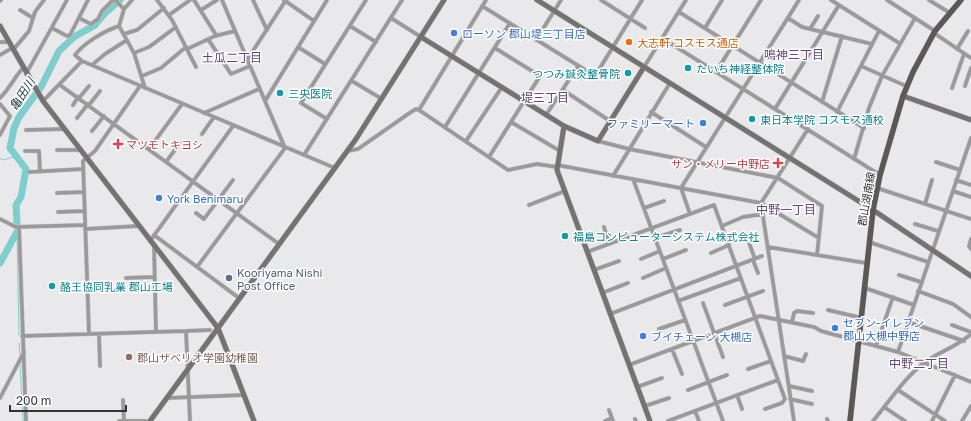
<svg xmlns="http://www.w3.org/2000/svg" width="971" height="421" font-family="'Golos Text','Noto Sans JP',sans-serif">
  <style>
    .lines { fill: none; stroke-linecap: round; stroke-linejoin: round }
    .stream { stroke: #7ecece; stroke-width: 1 }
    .river { stroke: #7ecece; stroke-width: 7 }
    .street-casing { stroke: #c5c5c7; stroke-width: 4.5 }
    .secondary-casing { stroke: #c5c5c7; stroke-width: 6 }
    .primary-casing { stroke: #c5c5c7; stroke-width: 6 }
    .street { stroke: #9b9999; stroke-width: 3.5 }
    .secondary { stroke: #757372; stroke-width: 5 }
    .primary { stroke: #5b5857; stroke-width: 5.5 }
    .shop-dot { fill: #3f7fe0; stroke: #fff; stroke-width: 1.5 }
    .food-dot { fill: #e8710a; stroke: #fff; stroke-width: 1.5 }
    .culture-dot { fill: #0f9aa8; stroke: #fff; stroke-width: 1.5 }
    .health-dot { fill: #e0444e; stroke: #fff; stroke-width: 1.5 }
    .service-dot { fill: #5c6f8a; stroke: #fff; stroke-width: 1.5 }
    .education-dot { fill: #8d6e63; stroke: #fff; stroke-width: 1.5 }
    .labels { text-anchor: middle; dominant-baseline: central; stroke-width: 3; stroke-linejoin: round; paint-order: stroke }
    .shop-label { font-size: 11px; fill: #366cbe; stroke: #fff; text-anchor: start }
    .food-label { font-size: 11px; fill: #c56008; stroke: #fff; text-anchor: start }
    .culture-label { font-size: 11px; fill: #0d838f; stroke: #fff; text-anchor: start }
    .health-label { font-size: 11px; fill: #be3a42; stroke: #fff; text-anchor: start }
    .street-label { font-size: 11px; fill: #333334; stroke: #fff }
    .service-label { font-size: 11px; fill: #4e5e75; stroke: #fff; text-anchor: start }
    .education-label { font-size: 11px; fill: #785e54; stroke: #fff; text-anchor: start }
    .neighbourhood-label { font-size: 12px; fill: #67447f; stroke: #fff }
    .water-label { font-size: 12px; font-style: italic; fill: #1d4343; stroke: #fff }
  </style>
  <rect width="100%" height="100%" fill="#e9e9ec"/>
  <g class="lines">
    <path class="stream" d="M0,158l3,2 13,-4
      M17,233l2,102
      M19,343l1,11
      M20,364l3,57"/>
    <path class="river" d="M17,223l-1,-18 5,-8 5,-28 -16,-21 4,-20 5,-11 22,-30 18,-36 15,-14 21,-12 10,-12 15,-13
      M0,263l17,-31"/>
    <defs>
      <path id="street" d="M115,0l9,9
        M157,0l15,20 24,47
        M194,0l22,35
        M253,0l14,30
        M284,0l30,21
        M601,0l44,28
        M831,0l68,43
        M887,0l48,31
        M929,0l21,13
        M0,1l1,-1
        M482,6l113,70 47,-76
        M20,10l13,8
        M201,10l16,-10
        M679,12l185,116
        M169,15l21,-15
        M79,18l12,6 7,-5 4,-8 11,-11
        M391,18l30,19
        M788,18l14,9 70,17
        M119,26l15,27 11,35
        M350,26l26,16
        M52,28l15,8 3,-1 18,-35
        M705,28l17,-28
        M810,29l8,-13
        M934,33l37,25
        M124,34l13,-4 27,-22
        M662,38l218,137
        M208,39l23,35 19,-8
        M536,40l25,-40
        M0,42h8
        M298,47l27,17
        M187,49l28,-13 20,-5
        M957,49l11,-18
        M13,50l16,-19 6,-19 9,-12
        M134,53l15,-6 27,-20
        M0,55l12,-7
        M247,60l39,-60
        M82,61l253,107
        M92,65l13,-11 22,-14
        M861,66l45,20
        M644,67l42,-67
        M716,72l45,-72
        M26,74l41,-74
        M142,76l19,-8 25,-21
        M352,81l30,18
        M60,85l219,159
        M965,86l6,-18
        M952,88l12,-34
        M563,90l47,31
        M0,98c11,-11 13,-19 23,-30
        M79,98l10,-12
        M43,101l39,-40 -7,-6c9,-12 29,-24 44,-29l5,-17 8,-9
        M265,101l62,-101
        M822,102l20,-66
        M0,104l10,12 -10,19
        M73,105l5,-8
        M89,105l11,-14
        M775,109l64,-104
        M419,110l89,60 29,-6 20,3
        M651,112l55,35
        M837,112l42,-81
        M204,113l55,-24
        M546,115l32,-49
        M77,118l11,-14
        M327,119l-26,-16 65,-103
        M511,122l49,29
        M445,127l65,-104
        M26,130l38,-1
        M92,131l12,-15
        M202,134l12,-17
        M466,141l36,-54
        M598,141l31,8 149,29 44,28 -5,49
        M149,149l33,-45
        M57,150h23
        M25,151h14l1,20
        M347,151l11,-2 53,-37 5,-3 3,1 67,-110
        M304,155l98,-155
        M489,157l51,-81 -45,-28
        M854,159l15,-51 13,-32 33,-58
        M166,162l14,-19
        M936,162l24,8
        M557,165l204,38 58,35
        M29,172l54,-3
        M613,176l57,-93
        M633,179l90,242
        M956,180l15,5
        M877,188l94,31
        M953,191l18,6
        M57,193l27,-1
        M925,204l7,-24
        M529,205l36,-14
        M644,208l20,-7
        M58,212l27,-1
        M196,213l8,6 29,-39
        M0,219l16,8 69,-2
        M915,224l23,7
        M722,226l21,-9 20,-3
        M19,227l7,194
        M604,227l5,17
        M85,229l54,-3
        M154,235l85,63
        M655,238l25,-8
        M754,238l-6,2 7,19
        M971,239l-2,7 2,3
        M150,241l83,-115
        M869,242l59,20
        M154,245l2,87
        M768,247l98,16
        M587,252l103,-38
        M711,253l18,-8
        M641,259l19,-8
        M663,259l23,-9
        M753,260l5,13
        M197,267l88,-119 -63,-148
        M594,270l25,-9
        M899,275l22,7
        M126,278l28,-1
        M643,278l23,-10
        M865,288l49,17
        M918,291l35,13 18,13
        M602,293l26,-10
        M678,301l63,-23
        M703,303l20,54
        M725,305l38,-14
        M828,310l34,8
        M610,314l152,-58
        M792,322l2,-9 3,-2 16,2
        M908,322l56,19
        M952,325l19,7
        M659,329l26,-9
        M186,331l24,-1
        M89,334l-6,-173 12,-10 45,-65
        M99,334l1,32
        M22,336l164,-5 4,90
        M876,346l17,-49
        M672,349l10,25
        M898,352l73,-214
        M784,356l19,5 3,-7
        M629,365l131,-49 54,11 7,4 77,21 73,30
        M748,369l23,-8
        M789,386l23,5
        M637,387l25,-9
        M688,390l39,-15
        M898,390l47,31
        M737,395l5,14
        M0,398l24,-46
        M167,398l77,-3
        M790,399l22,5
        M123,400l1,21
        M645,406l24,-8
        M884,407l21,14
        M765,409l17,-6 3,-4 -7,-19
        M609,410l4,11
        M695,411l4,10
        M635,419l1,2
        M827,419l1,2
        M119,421h27
        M605,421l7,-3
        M668,421l110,-41 -64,-175 -24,9 -9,-26 118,-188
        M794,421l-33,-218 47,-74
        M873,421c16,-19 31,-43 51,-58 14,-11 33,-16 47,-29
        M932,421l23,-46
        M962,421l9,-15"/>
      <path id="secondary" d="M537,0l336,210 98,66
        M0,26l43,75 175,227 36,93
        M421,37l143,89 34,15 46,-74
        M903,96l68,24
        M564,126l-7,44 93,251
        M150,421l206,-282 88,-139"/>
      <path id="primary" d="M850,421l23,-211 7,-35 23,-79 10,-24 22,-41 26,-31"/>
    </defs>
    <use href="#street" class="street-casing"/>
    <use href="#secondary" class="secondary-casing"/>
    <use href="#primary" class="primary-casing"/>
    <use href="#street" class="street"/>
    <use href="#secondary" class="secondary"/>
    <use href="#primary" class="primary"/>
  </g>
  <g class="shop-dot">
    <circle cx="454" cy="33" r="4"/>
    <circle cx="703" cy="123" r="4"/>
    <circle cx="159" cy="198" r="4"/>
    <circle cx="835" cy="328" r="4"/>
    <circle cx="643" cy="336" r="4"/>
  </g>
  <circle class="food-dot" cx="629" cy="42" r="4"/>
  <g class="culture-dot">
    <circle cx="688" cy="68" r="4"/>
    <circle cx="628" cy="73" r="4"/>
    <circle cx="280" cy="93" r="4"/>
    <circle cx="752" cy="119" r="4"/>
    <circle cx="565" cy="236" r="4"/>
    <circle cx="52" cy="286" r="4"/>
  </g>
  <g class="health-dot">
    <path d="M116 138h4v4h4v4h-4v4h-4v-4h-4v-4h4z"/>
    <path d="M776 157h4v4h4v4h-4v4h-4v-4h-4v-4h4z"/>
  </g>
  <circle class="service-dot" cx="229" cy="278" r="4"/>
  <circle class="education-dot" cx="129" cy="357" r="4"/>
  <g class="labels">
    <g class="shop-label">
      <text x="462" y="33">ローソン 郡山堤三丁目店</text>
      <text x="695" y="123" text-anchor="end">ファミリーマート</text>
      <text x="167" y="198">York Benimaru</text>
      <text x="843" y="322">セブン-イレブン<tspan x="843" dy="13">郡山大槻中野店</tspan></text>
      <text x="651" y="336">ブイチェーン 大槻店</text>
    </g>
    <g class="food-label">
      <text x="637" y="42">大志軒 コスモス通店</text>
    </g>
    <g class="culture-label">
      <text x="696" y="68">たいち神経整体院</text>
      <text x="620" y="73" text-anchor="end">つつみ鍼灸整骨院</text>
      <text x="288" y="93">三央医院</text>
      <text x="760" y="119">東日本学院 コスモス通校</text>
      <text x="573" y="236">福島コンピューターシステム株式会社</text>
      <text x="60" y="286">酪王協同乳業 郡山工場</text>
    </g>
    <g class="health-label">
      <text x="126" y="144">マツモトキヨシ</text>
      <text x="770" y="163" text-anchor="end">サン・メリー中野店</text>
    </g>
    <g class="street-label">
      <text transform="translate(866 199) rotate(-80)">郡山湖南線</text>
    </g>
    <g class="service-label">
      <text x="237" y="272">Kooriyama Nishi<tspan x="237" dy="13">Post Office</tspan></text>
    </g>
    <g class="education-label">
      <text x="137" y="357">郡山ザベリオ学園幼稚園</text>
    </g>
    <g class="neighbourhood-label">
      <text x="794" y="54">鳴神三丁目</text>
      <text x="232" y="57">土瓜二丁目</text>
      <text x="545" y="97">堤三丁目</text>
      <text x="786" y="209">中野一丁目</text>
      <text x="919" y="363">中野二丁目</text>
    </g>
    <g class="water-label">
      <text transform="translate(22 94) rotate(-57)">亀田川</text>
    </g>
  </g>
  <path d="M10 405v6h116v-6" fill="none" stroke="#333334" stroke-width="2"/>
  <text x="16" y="405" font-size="12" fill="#333334" stroke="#ffffff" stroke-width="3" paint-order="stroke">200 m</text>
</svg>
